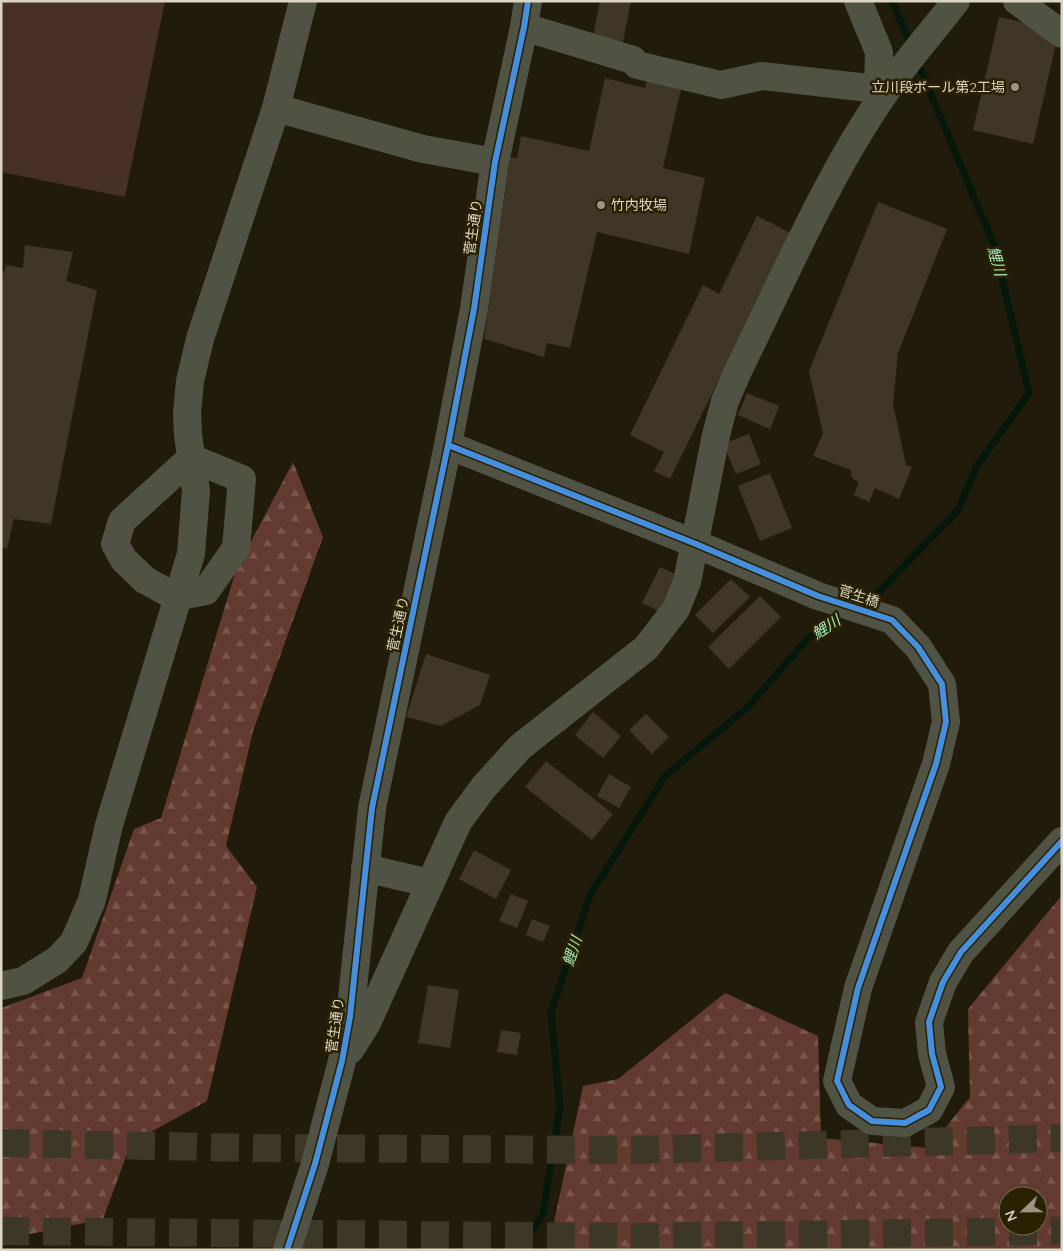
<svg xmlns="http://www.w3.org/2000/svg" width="1063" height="1251" font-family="Quicksand,'Noto Sans JP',sans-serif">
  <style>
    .green { fill: #482f27 }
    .forest { fill: url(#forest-firs); fill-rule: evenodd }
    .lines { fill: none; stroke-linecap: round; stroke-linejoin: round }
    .stream { stroke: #05180b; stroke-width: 7 }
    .building { fill: #3f3628 }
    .highway-tunnel { stroke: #3c3726; stroke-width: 28; stroke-dasharray: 28 14; stroke-linecap: butt }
    .minor { stroke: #505344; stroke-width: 28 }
    .cycleway-casing { stroke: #292101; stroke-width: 9 }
    .cycleway { stroke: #468fdf; stroke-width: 6 }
    .poi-dot { fill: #9a9583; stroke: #292101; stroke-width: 2 }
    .labels { text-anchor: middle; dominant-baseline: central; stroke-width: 5; stroke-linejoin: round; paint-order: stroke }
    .poi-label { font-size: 14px; fill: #dbd6c4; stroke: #292101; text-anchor: end }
    .street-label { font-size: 14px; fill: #dbd6c4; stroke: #292101 }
    .water-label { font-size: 15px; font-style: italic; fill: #a2eabb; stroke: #292101 }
  </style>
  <defs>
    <pattern id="forest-firs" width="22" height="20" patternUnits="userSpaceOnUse" patternTransform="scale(1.25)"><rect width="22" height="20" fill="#633a30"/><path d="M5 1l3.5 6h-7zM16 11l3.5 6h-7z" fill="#79564c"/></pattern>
  </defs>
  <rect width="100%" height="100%" fill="#201b0a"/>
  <path class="green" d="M1,1h164l-40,196 -124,-25z"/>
  <path class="forest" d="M293,462l30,75 -70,194 -27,115 31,41 -50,214 -76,42 -28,76 -102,21v-232l81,-30 52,-149 27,-11 75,-248z
    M1062,895v355h-514l35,-164 35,-7 107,-86 93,43 3,102 108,10 41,-51 -2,-88zM1008,1196h30v30h-30z"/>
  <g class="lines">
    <path class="stream" d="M892,1l19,45
      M864,603l10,-6 84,-87 19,-44 52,-73 -35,-148 -77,-184
      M520,1250l23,-36 17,-107 -9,-95 39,-117 75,-119 84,-70 60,-69 39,-24"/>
  </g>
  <path class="building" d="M600,1h31l-8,41 -30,-6z
    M999,17l32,7 25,20 -23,100 -60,-14z
    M648,77l34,8 -19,83 42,10 -16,76 -92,-22 -27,116 -23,-5 -3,14 -60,-18 26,-181h7l4,-22 68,15 16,-73 40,10z
    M878,202l69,27 -49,124 -5,51 13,61 6,2 -13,32 -24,-11 -6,14 -15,-7 5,-13 -7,-4 -1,-8 -38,-14 10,-23 -14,-62z
    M757,216l34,17 -121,246 -16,-8 10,-19 -34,-17 73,-150 16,9z
    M25,245l48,7 -7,29 31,9 -46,234 -37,-5 -7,30 -6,-1v-269l5,-14 17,3z
    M747,393l32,13 -9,23 -32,-14z
    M749,434l12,30 -25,10 -13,-30z
    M770,473l22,55 -32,13 -22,-55z
    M660,567l17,8 -18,36 -17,-8z
    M731,579l19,18 -37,36 -18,-18z
    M760,596l21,21 -52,52 -21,-22z
    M426,654l64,21 -10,30 -39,21 -35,-9z
    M593,712l28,24 -18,22 -28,-23z
    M646,714l23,23 -17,17 -23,-24z
    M546,761l67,53 -21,26 -67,-53z
    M609,774l22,13 -12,21 -22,-12z
    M474,850l37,20 -15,29 -37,-20z
    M511,894l17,7 -11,27 -18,-7z
    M532,919l18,7 -7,16 -17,-7z
    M428,985l31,5 -9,58 -32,-5z
    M501,1030l20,3 -4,22 -20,-3z"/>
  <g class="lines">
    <path class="highway-tunnel" d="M1,1143l254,5 381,2 426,-12
      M1,1231l631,6 430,-6"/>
    <path class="minor" d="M858,1l21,51 -1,36
      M1017,1l45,33
      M524,27l109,33 4,5 84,20 41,-9 124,14
      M276,108l147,41 72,13
      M448,445l248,99 122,52 74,24 26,27 24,37 4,38 -10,42 -78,224 -21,93 12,24 23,16 33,2 24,-13 12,-23 -9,-33 -3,-32 14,-40 18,-30 101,-111
      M191,458l51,21 -6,69 -30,43 -30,6 -31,-17 -21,-20 -9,-16 7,-23z
      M365,868l64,15
      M1,986l22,-5 34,-21 17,-18 18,-42 17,-75 82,-271 5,-63 -8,-56 -1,-22 3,-32 10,-42 76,-231 27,-107
      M350,1050l17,-27 91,-201 25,-34 37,-41 126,-99 30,-39 11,-27 29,-147 9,-34 13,-30c45,-91 90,-197 148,-280 21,-31 47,-60 70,-90
      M287,1250l28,-86 27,-103 8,-44 22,-209 76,-363 26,-136 21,-147 29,-135 4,-26"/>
    <defs>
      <path id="cycleway" d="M448,445l248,99 122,52 74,24 26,27 24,37 4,38 -10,42 -78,224 -21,93 12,24 23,16 33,2 24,-13 12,-23 -9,-33 -3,-32 14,-40 18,-30 101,-111
        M287,1250l28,-86 27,-103 8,-44 22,-209 76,-363 26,-136 21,-147 29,-135 4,-26"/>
    </defs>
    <use href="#cycleway" class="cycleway-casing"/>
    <use href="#cycleway" class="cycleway"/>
  </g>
  <g class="poi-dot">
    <circle cx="1015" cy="87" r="5"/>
    <circle cx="601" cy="205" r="5"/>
  </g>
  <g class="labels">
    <g class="poi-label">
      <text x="1005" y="87">立川段ボール第2工場</text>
      <text x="611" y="205" text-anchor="start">竹内牧場</text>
    </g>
    <g class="street-label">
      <text transform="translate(473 227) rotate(-82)">菅生通り</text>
      <text transform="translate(859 596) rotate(18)">菅生橋</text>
      <text transform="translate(398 624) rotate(-78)">菅生通り</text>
      <text transform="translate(335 1025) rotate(-82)">菅生通り</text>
    </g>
    <g class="water-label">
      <text transform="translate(997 261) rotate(75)">鯉川</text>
      <text transform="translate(826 627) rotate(-33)">鯉川</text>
      <text transform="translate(572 951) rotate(-72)">鯉川</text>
    </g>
  </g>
  <rect width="1063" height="1251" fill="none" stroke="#dbd6c4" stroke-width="5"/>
  <g transform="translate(1023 1211) rotate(248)"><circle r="24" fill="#292101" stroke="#70694f"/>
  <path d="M0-4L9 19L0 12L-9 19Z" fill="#9a9583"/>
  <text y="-8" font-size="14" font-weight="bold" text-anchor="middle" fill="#dbd6c4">N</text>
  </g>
</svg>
